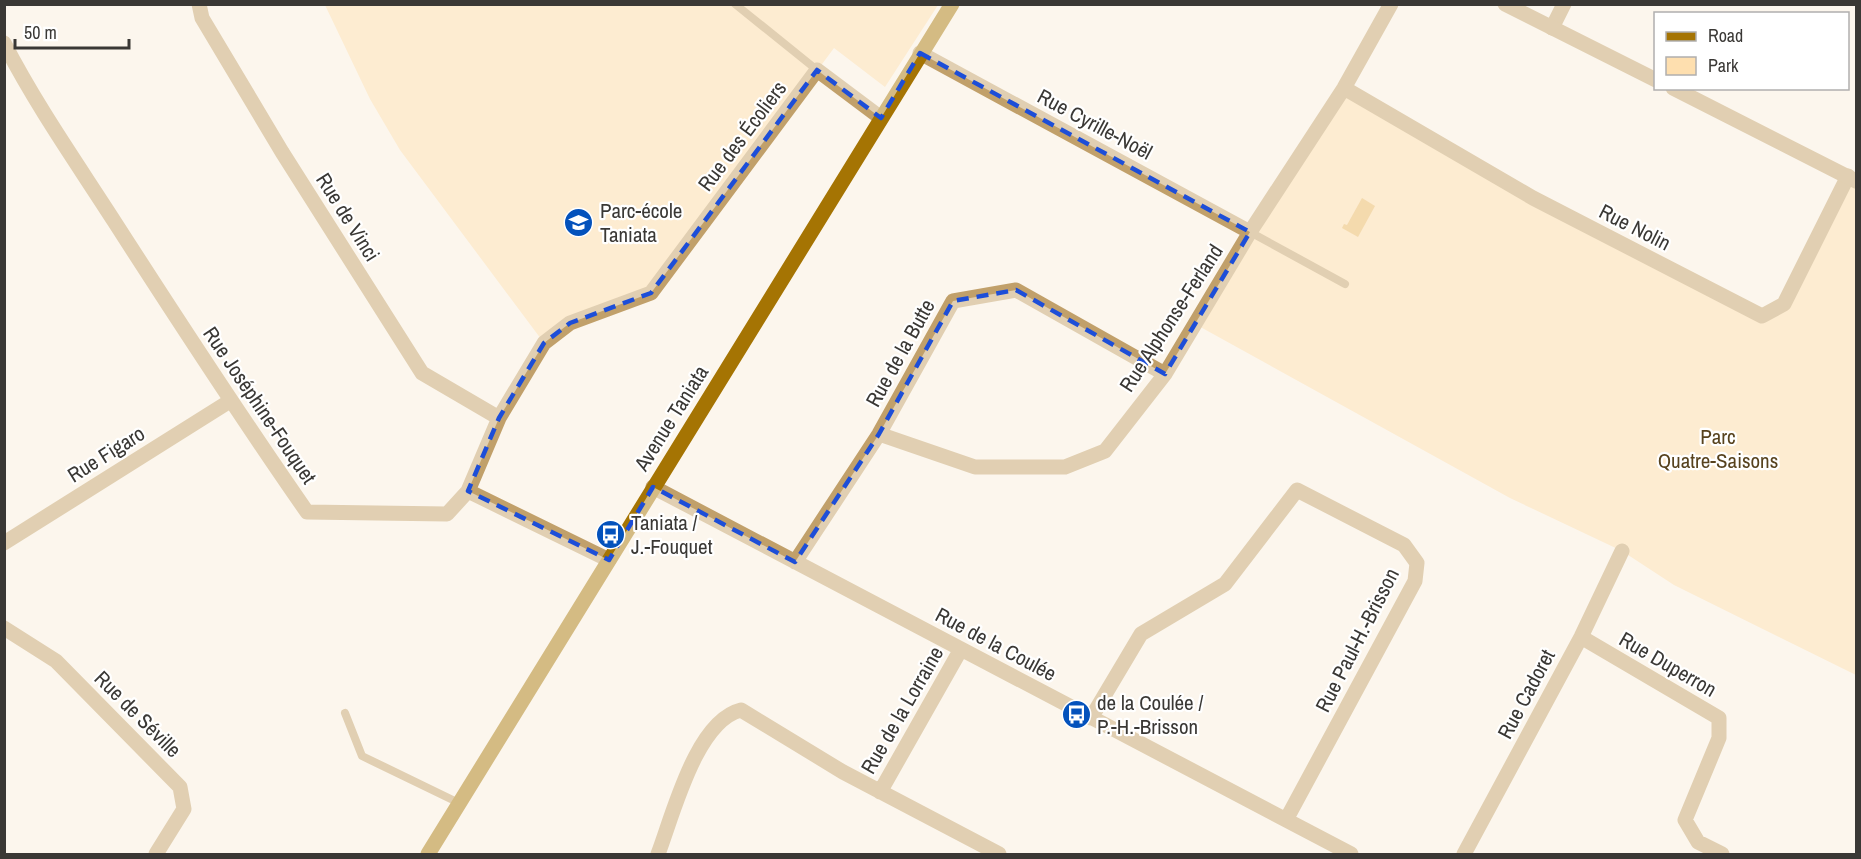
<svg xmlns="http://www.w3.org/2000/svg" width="1861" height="859" font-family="'Archivo Narrow',sans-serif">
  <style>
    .green { fill: #fedfaf }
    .water { fill: #ebb861 }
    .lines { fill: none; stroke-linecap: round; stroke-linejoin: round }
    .service { stroke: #c1a06a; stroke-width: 8 }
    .minor { stroke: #c1a06a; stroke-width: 15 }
    .tertiary { stroke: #c1a06a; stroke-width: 15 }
    .secondary { stroke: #a57403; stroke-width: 15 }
    .marked { fill: none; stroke: #1d4ed8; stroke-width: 4.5; stroke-dasharray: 12 8; stroke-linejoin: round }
    .labels { text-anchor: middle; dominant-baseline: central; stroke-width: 4.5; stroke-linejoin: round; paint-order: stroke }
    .street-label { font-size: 21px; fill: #3a3835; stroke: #fff }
    .poi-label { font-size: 21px; fill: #3a3835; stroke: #fff; text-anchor: start }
    .park-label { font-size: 21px; fill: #57421d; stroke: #fff }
  </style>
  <rect width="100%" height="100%" fill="#fcf6ed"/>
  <path class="green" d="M325,5h613l-53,82 -51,-39 -183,245 -107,50 -144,-193 -30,-51z
    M1344,88l418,228 22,-12 64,-128 8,5v494l-182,-90 -52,-34 -112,-53 -315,-174z"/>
  <path class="water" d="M1362,198l13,8 -17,31 -16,-9 2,-4 3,1z"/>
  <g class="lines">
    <path class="service" d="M735,4l82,66
      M1250,232l95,52
      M345,713l17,43 97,47"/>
    <path class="minor" d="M199,4l3,14 80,134 140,221 77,45
      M1552,28l12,-24
      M4,43c32,62 72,119 110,178 63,98 126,195 193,291l140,2 21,-23 141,69
      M920,53l330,179
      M1344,88l189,110 229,118 22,-12 64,-128
      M879,434l96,33h90l40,-16 60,-77 85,-142 94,-144 47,-84
      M653,487l698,367
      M468,491l31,-73 45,-75 26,-20 81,-30 166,-223 64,48
      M4,543l226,-142
      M795,562l84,-128 74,-133 63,-11 149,84
      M4,628l52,33 124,126 4,22 -28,45
      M1581,637l138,81v20l-34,82 13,22 24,12
      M1091,718l50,-84 84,-50 72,-94 107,55 13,18 -2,18 -129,239
      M880,792l81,-143
      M658,854c15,-39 38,-133 83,-144l102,62 156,82
      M1464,854l117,-217 41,-86"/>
    <path class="tertiary" d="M1505,4l151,76
      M1673,88l183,93"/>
    <path class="secondary" d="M428,854l524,-850"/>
  </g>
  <path d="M0 0H1861V859H0ZM920,53l330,179 -85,142 -149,-84 -63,11 -74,133 -84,128 -142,-75 -44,73 -141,-69 31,-73 45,-75 26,-20 81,-30 166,-223 64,48z" fill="#fcf6ed" fill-opacity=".55" fill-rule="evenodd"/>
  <path class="marked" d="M920,53l330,179 -85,142 -149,-84 -63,11 -74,133 -84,128 -142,-75 -44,73 -141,-69 31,-73 45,-75 26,-20 81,-30 166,-223 64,48z"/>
  <defs>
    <symbol id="school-disc" viewBox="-11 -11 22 22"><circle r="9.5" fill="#0452bc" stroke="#fff"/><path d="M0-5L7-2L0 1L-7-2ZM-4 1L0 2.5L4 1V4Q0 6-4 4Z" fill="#fff"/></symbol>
    <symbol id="bus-disc" viewBox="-11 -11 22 22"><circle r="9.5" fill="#0452bc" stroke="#fff"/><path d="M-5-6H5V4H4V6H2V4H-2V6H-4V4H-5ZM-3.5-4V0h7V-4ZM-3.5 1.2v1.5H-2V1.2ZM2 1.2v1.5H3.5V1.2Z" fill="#fff"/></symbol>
  </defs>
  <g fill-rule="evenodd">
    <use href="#school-disc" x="562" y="206" width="33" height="33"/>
    <use href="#bus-disc" x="594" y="518" width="33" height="33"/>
    <use href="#bus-disc" x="1060" y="698" width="33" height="33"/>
  </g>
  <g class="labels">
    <g class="street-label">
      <text transform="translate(1095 124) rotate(28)">Rue Cyrille-Noël</text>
      <text transform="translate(742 136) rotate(-53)">Rue des Écoliers</text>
      <text transform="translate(348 217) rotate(58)">Rue de Vinci</text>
      <text transform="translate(1635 227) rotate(27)">Rue Nolin</text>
      <text transform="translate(1171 318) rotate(-57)">Rue Alphonse-Ferland</text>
      <text transform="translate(900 353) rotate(-61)">Rue de la Butte</text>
      <text transform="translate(260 405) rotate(56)">Rue Joséphine-Fouquet</text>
      <text transform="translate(671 418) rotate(-58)">Avenue Taniata</text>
      <text transform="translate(106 454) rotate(-32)">Rue Figaro</text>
      <text transform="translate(1357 640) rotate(-63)">Rue Paul-H.-Brisson</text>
      <text transform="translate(996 644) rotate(28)">Rue de la Coulée</text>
      <text transform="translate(1668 664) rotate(30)">Rue Duperron</text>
      <text transform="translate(1526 694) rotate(-62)">Rue Cadoret</text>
      <text transform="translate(902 710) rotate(-60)">Rue de la Lorraine</text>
      <text transform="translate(138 714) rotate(45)">Rue de Séville</text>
    </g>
    <g class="poi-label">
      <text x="600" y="210">Parc-école<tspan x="600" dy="24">Taniata</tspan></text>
      <text x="631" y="522">Taniata /<tspan x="631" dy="24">J.-Fouquet</tspan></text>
      <text x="1097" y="702">de la Coulée /<tspan x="1097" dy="24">P.-H.-Brisson</tspan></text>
    </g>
    <g class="park-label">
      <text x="1718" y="436">Parc<tspan x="1718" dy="24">Quatre-Saisons</tspan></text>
    </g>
  </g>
  <rect width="1861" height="859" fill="none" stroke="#3a3835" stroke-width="12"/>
  <rect x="1654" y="12" width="195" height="78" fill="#ffffff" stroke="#b0afae" stroke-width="1.5"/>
  <rect x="1666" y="32" width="30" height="9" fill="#a57403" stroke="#b0afae" stroke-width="1.5"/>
  <text x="1708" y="42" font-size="18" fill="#3a3835">Road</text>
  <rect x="1666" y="57" width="30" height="18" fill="#fedfaf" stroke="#b0afae" stroke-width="1.5"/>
  <text x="1708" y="72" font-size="18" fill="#3a3835">Park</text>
  <path d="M15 39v9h114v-9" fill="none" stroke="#3a3835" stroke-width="3"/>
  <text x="24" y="39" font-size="18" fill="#3a3835" stroke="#ffffff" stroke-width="4.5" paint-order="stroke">50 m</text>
</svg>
